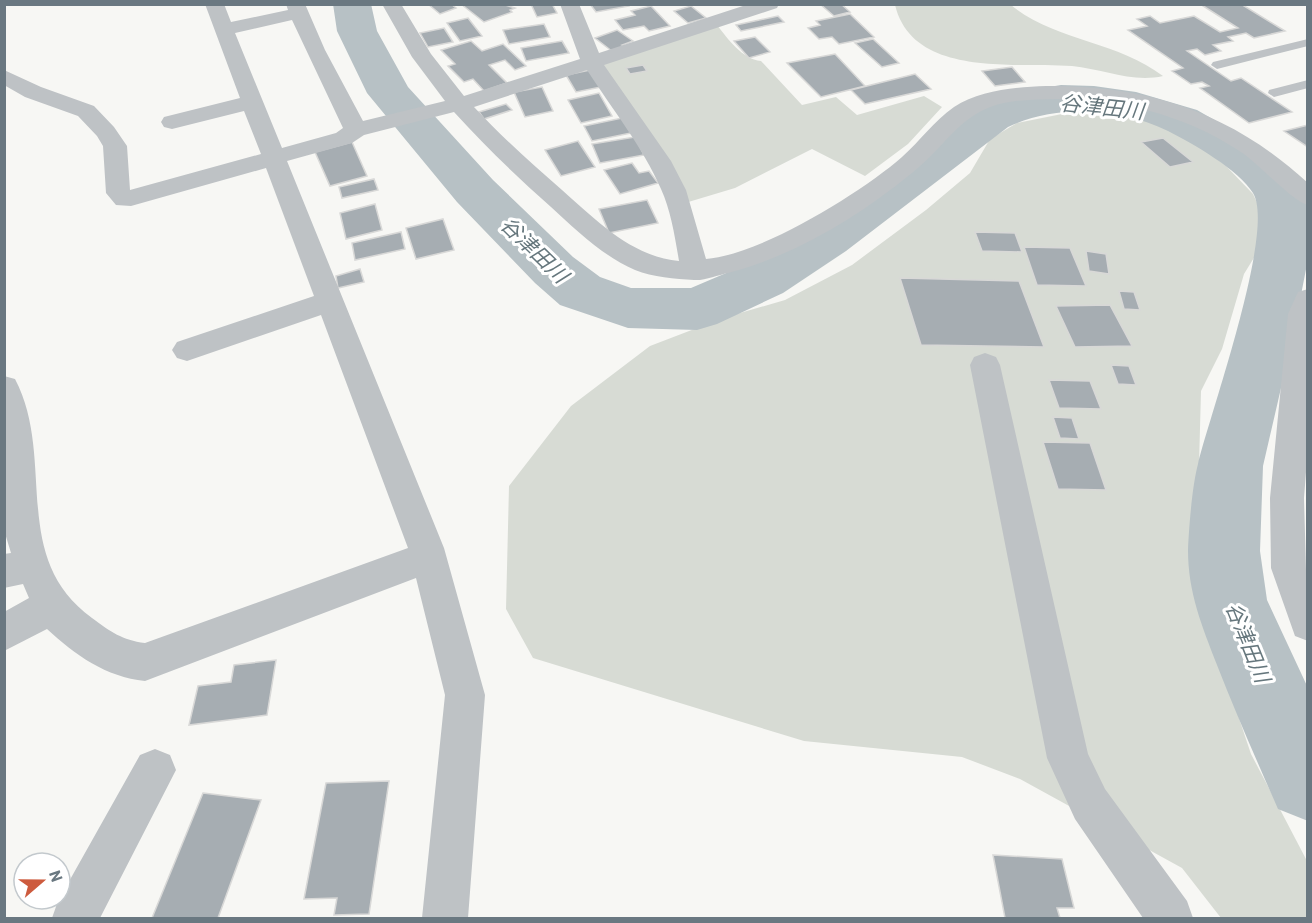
<svg xmlns="http://www.w3.org/2000/svg" width="1312" height="923" font-family="Barlow,'Noto Sans JP',sans-serif">
  <style>
    .green { fill: #d7dbd4 }
    .lines { fill: none; stroke-linecap: round; stroke-linejoin: round }
    .river { fill: #b7c1c5; fill-rule: evenodd }
    .building { fill: #a6adb2; stroke: #d8d8d7; stroke-width: 1.5 }
    .lane { fill: #bec2c5; fill-rule: evenodd }
    .street { fill: #bec2c5; fill-rule: evenodd }
    .labels { text-anchor: middle; dominant-baseline: central; stroke-width: 6; stroke-linejoin: round; paint-order: stroke }
    .water-label { font-size: 21px; font-style: italic; fill: #66777d; stroke: #fff }
  </style>
  <rect width="100%" height="100%" fill="#f7f7f4"/>
  <path class="green" d="M895,5h116c44,36 107,36 152,71 -31,7 -60,-7 -91,-10 -58,-4 -159,12 -177,-61z
    M717,25c11,14 25,34 44,36l41,44 34,-8 21,18 67,-19 18,11 -34,37 -43,32 -53,-27 -77,39 -50,15 -83,-139z
    M1087,109l67,13 41,19 32,26 26,27 12,26 -2,23 -19,31 -22,75 -21,42 -4,149 7,74 47,140 56,107v57h-86l-39,-50 -162,-89 -58,-22 -158,-16 -271,-83 -27,-49 3,-123 62,-80 79,-60 73,-28 62,-18 67,-35 74,-55 44,-37 20,-34 27,-16z"/>
  <g class="lines">
    <path class="river" d="M333,4h38l6,27 31,56 85,93 80,77 27,20 31,11h60l54,-23 63,-38 168,-120 43,-15 42,-7 33,1 42,6 61,18 64,37 32,29 15,29v54l-15,77 -30,130 -3,85 7,49 41,88v133l-30,-12c-21,-48 -42,-95 -61,-144 -15,-39 -29,-72 -29,-115 1,-23 4,-63 10,-86 12,-50 78,-234 55,-271 -14,-23 -61,-50 -85,-62 -49,-24 -111,-27 -160,-4l-162,124 -63,42 -66,31 -20,6 -69,-2 -68,-23 -25,-22 -78,-81 -90,-109 -30,-62z"/>
  </g>
  <path class="building" d="M428,4h23l5,4 -16,6z
    M461,4h41l13,4 -5,2 2,2 -28,10z
    M531,4h21l5,9 -20,4z
    M590,4h38l1,2 -33,6z
    M820,4h21l9,8 -16,4z
    M1200,4h41l44,27 -31,7 -8,-5 -18,4 5,4 -20,4 8,6 -16,4 -8,-6 -10,2 44,30 10,-3 51,34 -43,11 -49,-35 9,-2 -7,-4 -11,2 -19,-13 11,-3 -55,-38 19,-4 -10,-7 13,-3 10,7 34,-7 26,16 18,-4z
    M651,6l19,20 -21,5 -5,-5 -21,4 -8,-10 20,-5 -4,-4z
    M691,6l15,12 -18,5 -14,-12z
    M850,14l24,23 -35,7 -7,-7 -13,2 -11,-11 12,-3 -4,-4z
    M778,16l6,6 -43,9 -5,-6z
    M468,18l14,18 -22,5 -13,-18z
    M544,24l6,13 -41,7 -6,-14z
    M444,28l9,14 -25,5 -8,-14z
    M617,30l16,11 -11,4 4,2 -13,5 -18,-14z
    M755,37l15,15 -21,6 -15,-17z
    M873,39l26,24 -17,4 -27,-24z
    M471,41l11,10 21,-7 23,22 -11,4 -10,-10 -16,5 18,18 -23,8 -11,-12 -9,3 -16,-16 7,-2 -14,-14z
    M562,41l7,12 -43,8 -5,-13z
    M835,54l30,32 -44,11 -34,-34z
    M643,65l4,6 -17,3 -4,-6z
    M1012,67l13,15 -30,4 -13,-15z
    M590,70l11,17 -25,5 -10,-17z
    M915,74l16,15 -66,15 -14,-14z
    M542,87l11,24 -28,6 -11,-25z
    M599,93l13,23 -31,7 -13,-23z
    M506,104l6,6 -28,9 -5,-7z
    M622,118l9,15 -39,8 -8,-15z
    M1308,125v22l-24,-16z
    M635,137l9,18 -44,8 -8,-19z
    M1163,138l30,24 -23,5 -29,-25z
    M578,141l17,26 -34,9 -16,-26z
    M352,142l15,34 -37,10 -15,-34z
    M632,163l7,10 10,-2 9,12 -38,11 -16,-24z
    M374,179l4,11 -36,8 -3,-11z
    M647,200l11,23 -49,10 -10,-24z
    M375,204l7,26 -36,9 -6,-26z
    M443,219l11,31 -38,9 -10,-31z
    M401,232l4,17 -50,11 -3,-17z
    M975,232l40,1 7,19 -40,-1z
    M1024,247l46,1 16,38 -49,-1z
    M1086,251l20,3 3,20 -20,-3z
    M360,269l4,13 -26,6 -2,-12z
    M900,278l119,3 25,66 -123,-2z
    M1119,291l15,1 6,18 -16,-1z
    M1110,305l22,41 -57,1 -19,-41z
    M1111,365l18,1 7,19 -18,-1z
    M1049,380l41,1 11,28 -42,-1z
    M1053,417l19,1 7,21 -19,-1z
    M1043,442l47,1 16,47 -48,-1z
    M276,660l-9,55 -78,10 9,-39 33,-4 3,-17z
    M389,781l-20,133 -35,1 3,-17 -33,1 22,-116z
    M203,793l58,7 -43,118h-66z
    M993,855l69,4 12,49h-17l3,10h-55z"/>
  <g class="lines">
    <path class="lane" d="M1308,39v7l-91,23 -6,-4 2,-3z
      M1308,80v8l-34,9 -6,-4 1,-3z"/>
    <path class="street" d="M205,4h19l7,18 57,-12 -2,-6h19l20,46 38,71 82,-20 -33,-44 -30,-53h19l30,50 33,42 116,-37 -20,-55h19l20,49 150,-49h30l-2,4 -173,57 67,96 15,29 20,69c54,-4 155,-66 196,-102 18,-16 32,-36 52,-50 26,-17 62,-20 92,-21 102,-1 186,27 262,97v22c-16,-4 -49,-41 -67,-53 -66,-44 -146,-59 -225,-51 -54,6 -66,42 -104,72 -54,44 -116,82 -184,100 -10,2 -24,8 -34,7 -19,-1 -41,-3 -59,-10 -32,-14 -58,-39 -84,-63 -34,-30 -66,-61 -97,-95l-90,23 -12,8 -65,18 157,387 41,147 -17,223h-46l23,-223 -29,-117 -271,103c-39,-4 -70,-26 -98,-52l-43,22v-39l25,-14 -6,-14 -19,4v-34l7,-1 -7,-23v-154l11,3c42,80 -7,178 77,239 19,14 30,22 53,25l263,-95 -87,-233 -134,46 -10,-3 -5,-8 5,-8 137,-46 -48,-128 -135,38 -15,-1 -10,-12 -3,-47 -6,-10 -19,-20 -53,-19 -21,-12v-15l37,17 53,19 20,21 13,19 3,44 131,-36 -17,-43 -72,18 -8,-2 -3,-5 3,-5 76,-19zM292,20l51,108 -7,5 -54,15 -47,-115zM587,70c25,39 56,77 74,119 10,22 14,48 18,72 -47,-4 -83,-41 -117,-71 -30,-26 -60,-53 -88,-83z
      M1308,289v157l-4,52 4,143 -13,-5 -24,-68 -1,-70 18,-184 10,-22z
      M985,353l11,4 4,8 88,389 17,35 82,112 6,17h-50l-68,-99 -28,-61 -77,-393 4,-8z
      M155,749l15,6 6,15 -76,148h-48l6,-17 82,-146z"/>
  </g>
  <g class="labels">
    <g class="water-label">
      <text transform="translate(1102 106) rotate(6)">谷津田川</text>
      <text transform="translate(535 249) rotate(44)">谷津田川</text>
      <text transform="translate(1249 642) rotate(68)">谷津田川</text>
    </g>
  </g>
  <rect width="1312" height="923" fill="none" stroke="#6a7881" stroke-width="12"/>
  <g transform="translate(42 881) rotate(70)"><circle r="28" fill="#ffffff" stroke="#c3c9cd" stroke-width="1.5"/>
  <path d="M0-4.5L10 22L0 15L-10 22Z" fill="#cd5b3e"/>
  <text y="-9" font-size="16" font-weight="bold" text-anchor="middle" fill="#6a7881">N</text>
  </g>
</svg>
